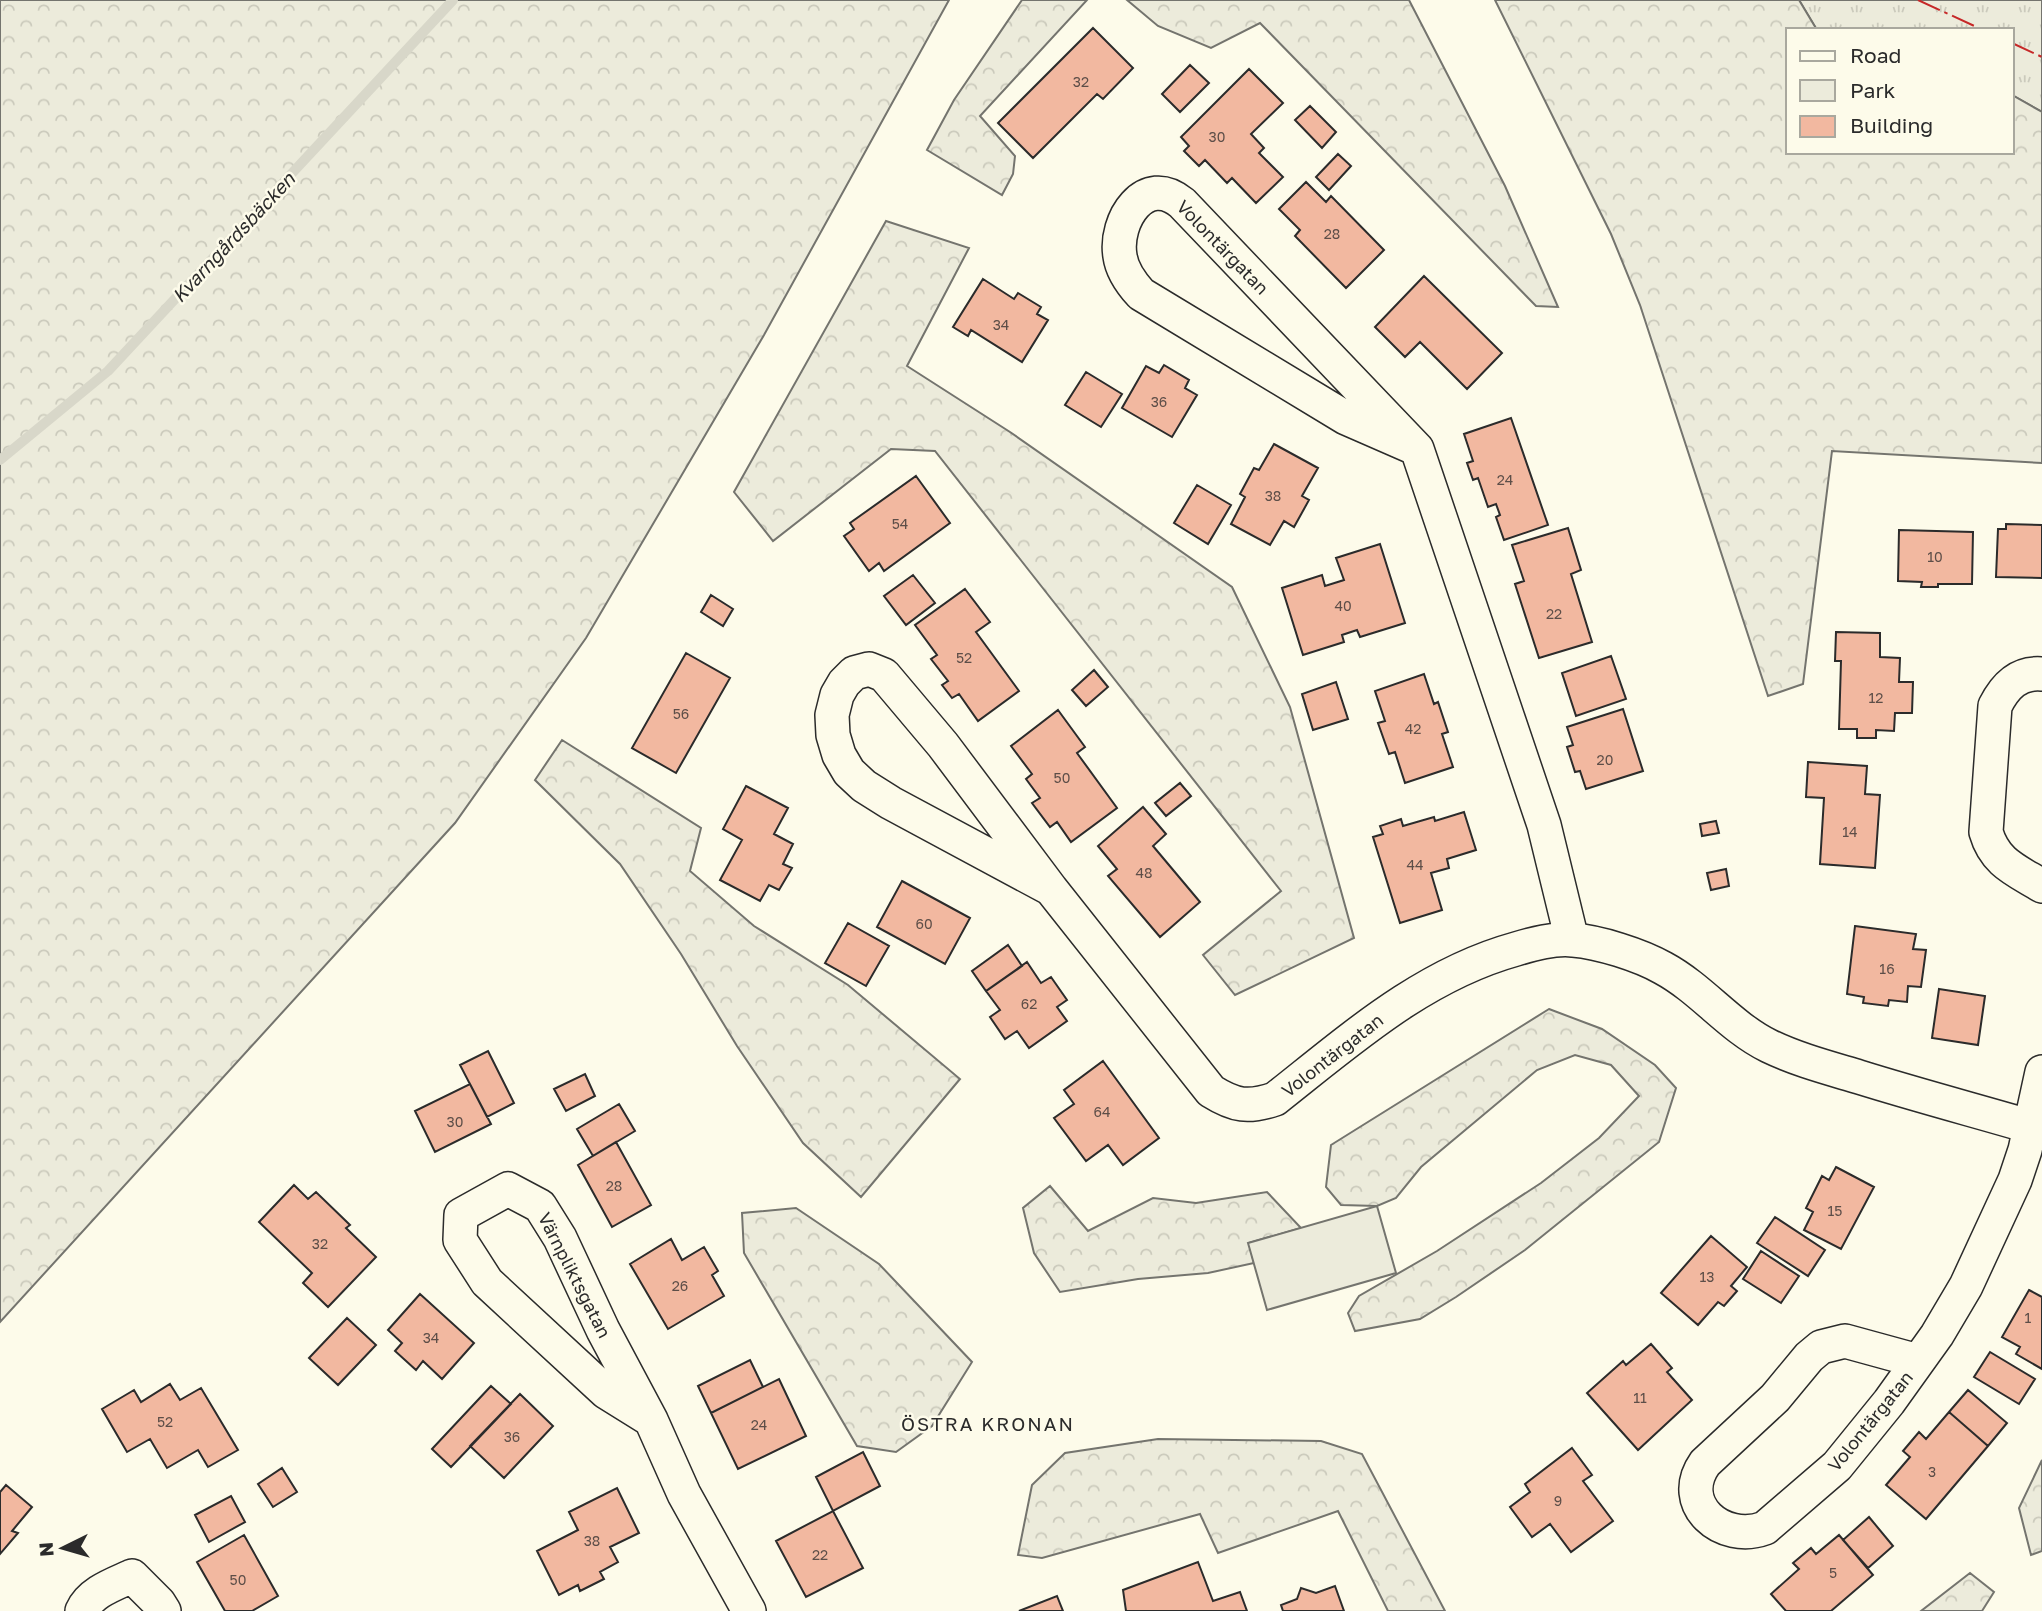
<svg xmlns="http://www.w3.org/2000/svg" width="2042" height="1611" font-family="'Golos Text',sans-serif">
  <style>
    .grass { fill: url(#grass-tufts); stroke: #74746e; stroke-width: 2 }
    .forest { fill: url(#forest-crowns); stroke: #74746e; stroke-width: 2 }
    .park { fill: #ecebdb; stroke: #74746e; stroke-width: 2 }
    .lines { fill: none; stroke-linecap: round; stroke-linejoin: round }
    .stream { stroke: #d8d7c9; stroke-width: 10 }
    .building { fill: #f2b8a0; stroke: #2b2b2b; stroke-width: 2 }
    .street-casing { stroke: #2b2b2b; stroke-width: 36 }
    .street { stroke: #fdfbea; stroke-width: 33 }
    .power { stroke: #c62828; stroke-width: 2; stroke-dasharray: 24 5 3.5 5; stroke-linecap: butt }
    .labels { text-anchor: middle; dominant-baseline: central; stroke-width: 5; stroke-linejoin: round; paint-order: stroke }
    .number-label { font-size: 14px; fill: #5d4e48 }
    .street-label { font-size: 18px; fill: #2b2b2b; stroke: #fdfbea }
    .water-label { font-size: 19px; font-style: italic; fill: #2b2b2b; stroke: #fdfbea }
    .neighbourhood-label { font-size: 19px; letter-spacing: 2px; fill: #2b2b2b; stroke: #fdfbea }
  </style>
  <defs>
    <pattern id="grass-tufts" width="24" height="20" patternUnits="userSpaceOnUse" patternTransform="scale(1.75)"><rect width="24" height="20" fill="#ecebdb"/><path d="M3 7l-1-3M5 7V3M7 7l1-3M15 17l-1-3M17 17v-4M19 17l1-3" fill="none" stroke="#cbcabc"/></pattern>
    <pattern id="forest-crowns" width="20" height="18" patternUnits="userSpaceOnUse" patternTransform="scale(1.75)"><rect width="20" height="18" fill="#ecebdb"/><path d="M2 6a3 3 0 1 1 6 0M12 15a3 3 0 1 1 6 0" fill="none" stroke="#cbcabc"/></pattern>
  </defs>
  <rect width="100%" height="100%" fill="#fdfbea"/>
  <path class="grass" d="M1799,0h243v112l-30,-17v-65h-195z"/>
  <path class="forest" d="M0,0h949l-185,335 -178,303 -131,185 -455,499z
    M1022,0h65l-107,116 35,40 -2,18 -11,21 -75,-45 27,-50z
    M1127,0h282l96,186 53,121 -22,-1 -276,-283 -49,25 -53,-22z
    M1495,0h304l18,30h-29v122h224v-57l30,17v351l-210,-12 -29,233 -35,12 -128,-391 -29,-71z
    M886,221l83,27 -62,118 103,66 222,155 58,120 64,231 -119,57 -32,-40 78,-64 -346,-440 -44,-2 -118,92 -39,-49z
    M562,740l139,88 -11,43 64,55 94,59 112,94 -99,118 -58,-54 -66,-97 -56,-92 -61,-90 -85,-84z
    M1549,1009l53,20 53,36 21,23 -17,54 -134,108 -69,47 -36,22 -65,12 -7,-18 11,-17 78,-45 104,-68 58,-45 40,-42 -28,-31 -36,-10 -38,15 -116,97 -25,31 -19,8 -36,-1 -15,-18 5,-42z
    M1050,1186l38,45 65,-33 43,5 71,-11 34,36 -52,15 5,20 -46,10 -70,6 -78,13 -26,-39 -11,-45z
    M796,1208l83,56 93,98 -40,64 -36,26 -39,-6 -113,-193 -2,-40z
    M1158,1439l163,2 41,13 83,157h-57l-50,-100 -120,42 -18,-39 -158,44 -24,-3 14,-70 33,-32z
    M2042,1460v91l-11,4 -12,-47z
    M1970,1573l24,19 -12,19h-61z"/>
  <path class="park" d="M1377,1206l19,67 -129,37 -19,-67z"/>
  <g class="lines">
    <path class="stream" d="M0,460l108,-89 345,-371"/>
  </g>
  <path class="building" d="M1093,28l40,40 -30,31 -6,-5 -64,64 -35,-35z
    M1190,65l19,18 -29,29 -18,-18z
    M1249,69l34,34 -32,31 13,14 -5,5 24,24 -27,26 -24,-25 -5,5 -22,-23 -6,6 -15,-15 5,-5 -8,-9z
    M1310,106l26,26 -14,16 -27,-28z
    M1338,154l13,12 -22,24 -13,-13z
    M1306,182l20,20 5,-6 53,54 -38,38 -51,-52 5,-6 -21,-21z
    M1424,276l78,77 -35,36 -47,-47 -15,15 -30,-30z
    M983,279l31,20 4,-6 23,14 -4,7 11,6 -26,42 -51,-32 -3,6 -15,-9z
    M1164,365l25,15 -4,8 12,7 -25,42 -50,-29 24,-42 13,7z
    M1086,372l36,22 -21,33 -36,-22z
    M1511,418l37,107 -44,15 -8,-23 4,-2 -4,-11 -8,3 -10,-29 -5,2 -6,-17 6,-2 -9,-27z
    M1274,444l44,24 -16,28 7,4 -15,27 -10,-6 -14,24 -39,-21 14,-27 -5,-3 14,-26 5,2z
    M916,476l34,47 -66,48 -5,-8 -10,8 -25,-35 10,-7 -4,-6z
    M1197,485l34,20 -23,39 -34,-21z
    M2006,524l36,1v53l-46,-1 2,-48h8z
    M1568,528l13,42 -10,4 21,68 -53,16 -24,-74 9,-3 -12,-36z
    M1899,530l74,2 -1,52h-34v3h-17l1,-5 -24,-1z
    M1380,544l25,79 -45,14 -3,-7 -15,5 2,7 -41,13 -21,-67 40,-13 3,11 19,-6 -8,-22z
    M913,575l22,28 -29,22 -22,-29z
    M965,589l25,33 -14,10 43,59 -41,30 -19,-27 -7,4 -10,-13 6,-4 -17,-22 6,-4 -22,-30z
    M711,595l22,14 -10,17 -22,-14z
    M1836,632l44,1v24l20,1 -1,24h14l-1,31h-17l-1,18 -18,-1v8h-19v-9h-18l2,-68h-6z
    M686,653l44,25 -54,95 -44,-25z
    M1611,656l15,43 -50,17 -14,-43z
    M1094,670l14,17 -22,19 -14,-16z
    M1424,674l10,30 4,-2 10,30 -6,2 11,33 -48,16 -10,-31 -6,2 -11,-31 7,-2 -10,-30z
    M1336,682l12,37 -35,11 -11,-36z
    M1623,709l20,62 -57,18 -6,-18 -5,1 -8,-25 6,-2 -6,-18z
    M1058,710l27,37 -8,6 40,55 -46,34 -14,-20 -7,5 -18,-24 8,-5 -14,-19 6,-5 -21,-28z
    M1808,762l59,4 -2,28 15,1 -5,73 -55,-4 4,-66 -18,-1z
    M1180,783l11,13 -25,20 -11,-13z
    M746,786l42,22 -14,26 19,10 -10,20 9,4 -13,22 -10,-5 -9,16 -40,-21 22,-40 -19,-11z
    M1143,807l23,27 -13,12 47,56 -40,35 -52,-61 9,-7 -19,-23z
    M1464,812l12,38 -29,9 2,9 -18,5 11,37 -42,13 -27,-86 10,-3 -3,-8 21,-7 2,7 31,-9 1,4z
    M1716,821l3,12 -17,3 -2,-12z
    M1726,869l3,17 -18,4 -4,-17z
    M902,881l68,37 -25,46 -68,-37z
    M848,923l41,23 -23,40 -41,-23z
    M1855,926l61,8 -3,15 13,1 -5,37 -13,-1 -1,16 -18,-2 -1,6 -25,-3 1,-6 -17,-3z
    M1008,945l14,21 -36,25 -14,-20z
    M1027,962l14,21 10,-6 16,23 -10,7 10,14 -38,27 -12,-17 -12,8 -15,-22 10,-7 -14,-19z
    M1939,989l46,7 -7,49 -46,-7z
    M488,1051l26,52 -27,14 -27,-52z
    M1103,1061l56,77 -36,27 -15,-20 -22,16 -32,-43 20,-14 -10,-14z
    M585,1074l10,22 -29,15 -12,-22z
    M470,1084l21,40 -56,28 -20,-41z
    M619,1104l16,27 -42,25 -16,-27z
    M616,1142l35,63 -39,22 -34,-62z
    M1836,1167l38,20 -33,62 -37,-19 9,-18 -7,-4 16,-32 7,4z
    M294,1185l14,14 8,-7 34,33 -4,3 30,29 -48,50 -25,-24 9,-10 -53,-51z
    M1775,1217l50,33 -17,26 -51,-33z
    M1711,1236l36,31 -16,19 6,5 -13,15 -6,-4 -20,23 -37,-32z
    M671,1239l11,21 22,-13 14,24 -6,4 12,21 -56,33 -38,-65z
    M1761,1251l38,25 -18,27 -38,-24z
    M2029,1290l13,7v72l-26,-15 4,-7 -18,-10z
    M420,1294l54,49 -32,36 -19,-18 -7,9 -21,-19 7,-8 -14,-13z
    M347,1318l29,27 -38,40 -29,-27z
    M1651,1344l21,24 -5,4 25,28 -54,50 -51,-57 36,-32 3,4z
    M1990,1352l45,27 -16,25 -45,-27z
    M750,1360l13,27 -52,26 -13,-27z
    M779,1379l27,57 -68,33 -27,-56z
    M170,1384l10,16 21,-12 37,62 -30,17 -10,-17 -31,18 -17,-29 -23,13 -25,-43 32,-19 7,12z
    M491,1386l20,18 -60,63 -19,-18z
    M1968,1390l39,33 -19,23 -39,-34z
    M520,1394l33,32 -49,52 -34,-32z
    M1949,1412l39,34 -62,73 -40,-34 24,-28 -7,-6 16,-19 7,7z
    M1572,1448l20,27 -9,6 30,40 -42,31 -21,-28 -18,13 -22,-30 20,-15 -5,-8z
    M863,1452l17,34 -47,25 -17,-34z
    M282,1468l15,24 -24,15 -15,-23z
    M6,1485l26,22 -20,24 6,2 -18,21v-62z
    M617,1488l22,45 -29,14 8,15 -18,10 4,7 -24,12 -2,-6 -19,10 -22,-44 41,-21 -9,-18z
    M231,1496l14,26 -36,20 -14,-27z
    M833,1511l30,57 -57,29 -30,-56z
    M1869,1517l24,29 -25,22 -25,-28z
    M244,1535l34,61 -26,15h-27l-28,-49z
    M1839,1535l34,40 -42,36h-45l-15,-17 28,-25 -6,-6 18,-15 5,6z
    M1198,1562l15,39 27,-9 7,19h-121l-3,-21z
    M1335,1586l9,25h-61l-2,-6 16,-6 4,-11 15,5z
    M1057,1596l6,15h-44z"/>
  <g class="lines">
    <defs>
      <path id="street" d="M1417,449l-235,-246c-37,-31 -68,18 -62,53 2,15 11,27 21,38l205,124 71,31 127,376 28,115
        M2042,674c-24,-2 -37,12 -47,32l-9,126c9,31 30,38 56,54
        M1051,889l-108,-144 -59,-70 -15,-6 -15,4 -10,10 -7,12 -5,20 1,20 6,20 10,17 15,14 27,17 160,86 160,202c24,15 37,17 64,8 75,-59 147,-124 241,-150 17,-5 38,-11 57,-9 26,2 67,15 90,28 39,21 67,59 106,78 29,14 60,22 90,31 61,19 122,35 183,53
        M1918,1361l-73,-20 -24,6 -12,10 -34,41 -70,65c-29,41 17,81 60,65l72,-62 52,-64 48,-67 29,-49 49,-106 10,-30 17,-78
        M651,1420l-45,-28 -119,-110 -27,-42 1,-25 47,-26 32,17 20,32 43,92 48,90 33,74 65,117
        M82,1611c8,-19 33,-27 50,-35l27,27 5,8"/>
    </defs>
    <use href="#street" class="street-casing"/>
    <use href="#street" class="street"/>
    <path class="power" d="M1918,0l65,30
      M2012,43l30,14"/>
  </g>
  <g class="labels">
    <g class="number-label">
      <text x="1081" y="81">32</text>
      <text x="1217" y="136">30</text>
      <text x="1332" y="233">28</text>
      <text x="1001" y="324">34</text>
      <text x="1159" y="401">36</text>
      <text x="1505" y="479">24</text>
      <text x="1273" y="495">38</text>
      <text x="900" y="523">54</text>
      <text x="1935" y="556">10</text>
      <text x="1343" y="605">40</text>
      <text x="1554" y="613">22</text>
      <text x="964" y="657">52</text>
      <text x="1876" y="697">12</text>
      <text x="681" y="713">56</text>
      <text x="1413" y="728">42</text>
      <text x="1605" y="759">20</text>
      <text x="1062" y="777">50</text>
      <text x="1850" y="831">14</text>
      <text x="1415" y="864">44</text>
      <text x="1144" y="872">48</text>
      <text x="924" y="923">60</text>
      <text x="1887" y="968">16</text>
      <text x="1029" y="1003">62</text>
      <text x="1102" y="1111">64</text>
      <text x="455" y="1121">30</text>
      <text x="614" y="1185">28</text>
      <text x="1835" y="1210">15</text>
      <text x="320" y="1243">32</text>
      <text x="1707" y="1276">13</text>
      <text x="680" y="1285">26</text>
      <text x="2028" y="1317">1</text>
      <text x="431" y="1337">34</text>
      <text x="1640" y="1397">11</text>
      <text x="165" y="1421">52</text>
      <text x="759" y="1424">24</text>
      <text x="512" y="1436">36</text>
      <text x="1932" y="1471">3</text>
      <text x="1558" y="1500">9</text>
      <text x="592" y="1540">38</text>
      <text x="820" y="1554">22</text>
      <text x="1833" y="1572">5</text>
      <text x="238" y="1579">50</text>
    </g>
    <g class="street-label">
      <text transform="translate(1223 247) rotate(46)">Volontärgatan</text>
      <text transform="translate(1332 1055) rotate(-38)">Volontärgatan</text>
      <text transform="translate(575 1275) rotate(63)">Värnpliktsgatan</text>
      <text transform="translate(1870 1421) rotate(-51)">Volontärgatan</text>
    </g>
    <g class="water-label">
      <text transform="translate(233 237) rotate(-47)">Kvarngårdsbäcken</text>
    </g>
    <g class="neighbourhood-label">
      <text x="988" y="1423">ÖSTRA KRONAN</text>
    </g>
  </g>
  <rect x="1786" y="28" width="228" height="126" fill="#fdfbea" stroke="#a9a89e" stroke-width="2"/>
  <rect x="1800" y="51" width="35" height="10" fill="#fdfbea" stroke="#a9a89e" stroke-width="2"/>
  <text x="1850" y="63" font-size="21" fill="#2b2b2b">Road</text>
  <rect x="1800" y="80" width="35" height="21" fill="#ecebdb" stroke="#a9a89e" stroke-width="2"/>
  <text x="1850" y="98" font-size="21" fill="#2b2b2b">Park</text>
  <rect x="1800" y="116" width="35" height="21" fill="#f2b8a0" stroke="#a9a89e" stroke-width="2"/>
  <text x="1850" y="133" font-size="21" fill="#2b2b2b">Building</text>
  <g transform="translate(63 1548) rotate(265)" stroke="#fdfbea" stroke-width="5" paint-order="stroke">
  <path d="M0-5L12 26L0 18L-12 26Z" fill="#2b2b2b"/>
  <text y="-10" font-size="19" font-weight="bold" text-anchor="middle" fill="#2b2b2b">N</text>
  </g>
</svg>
